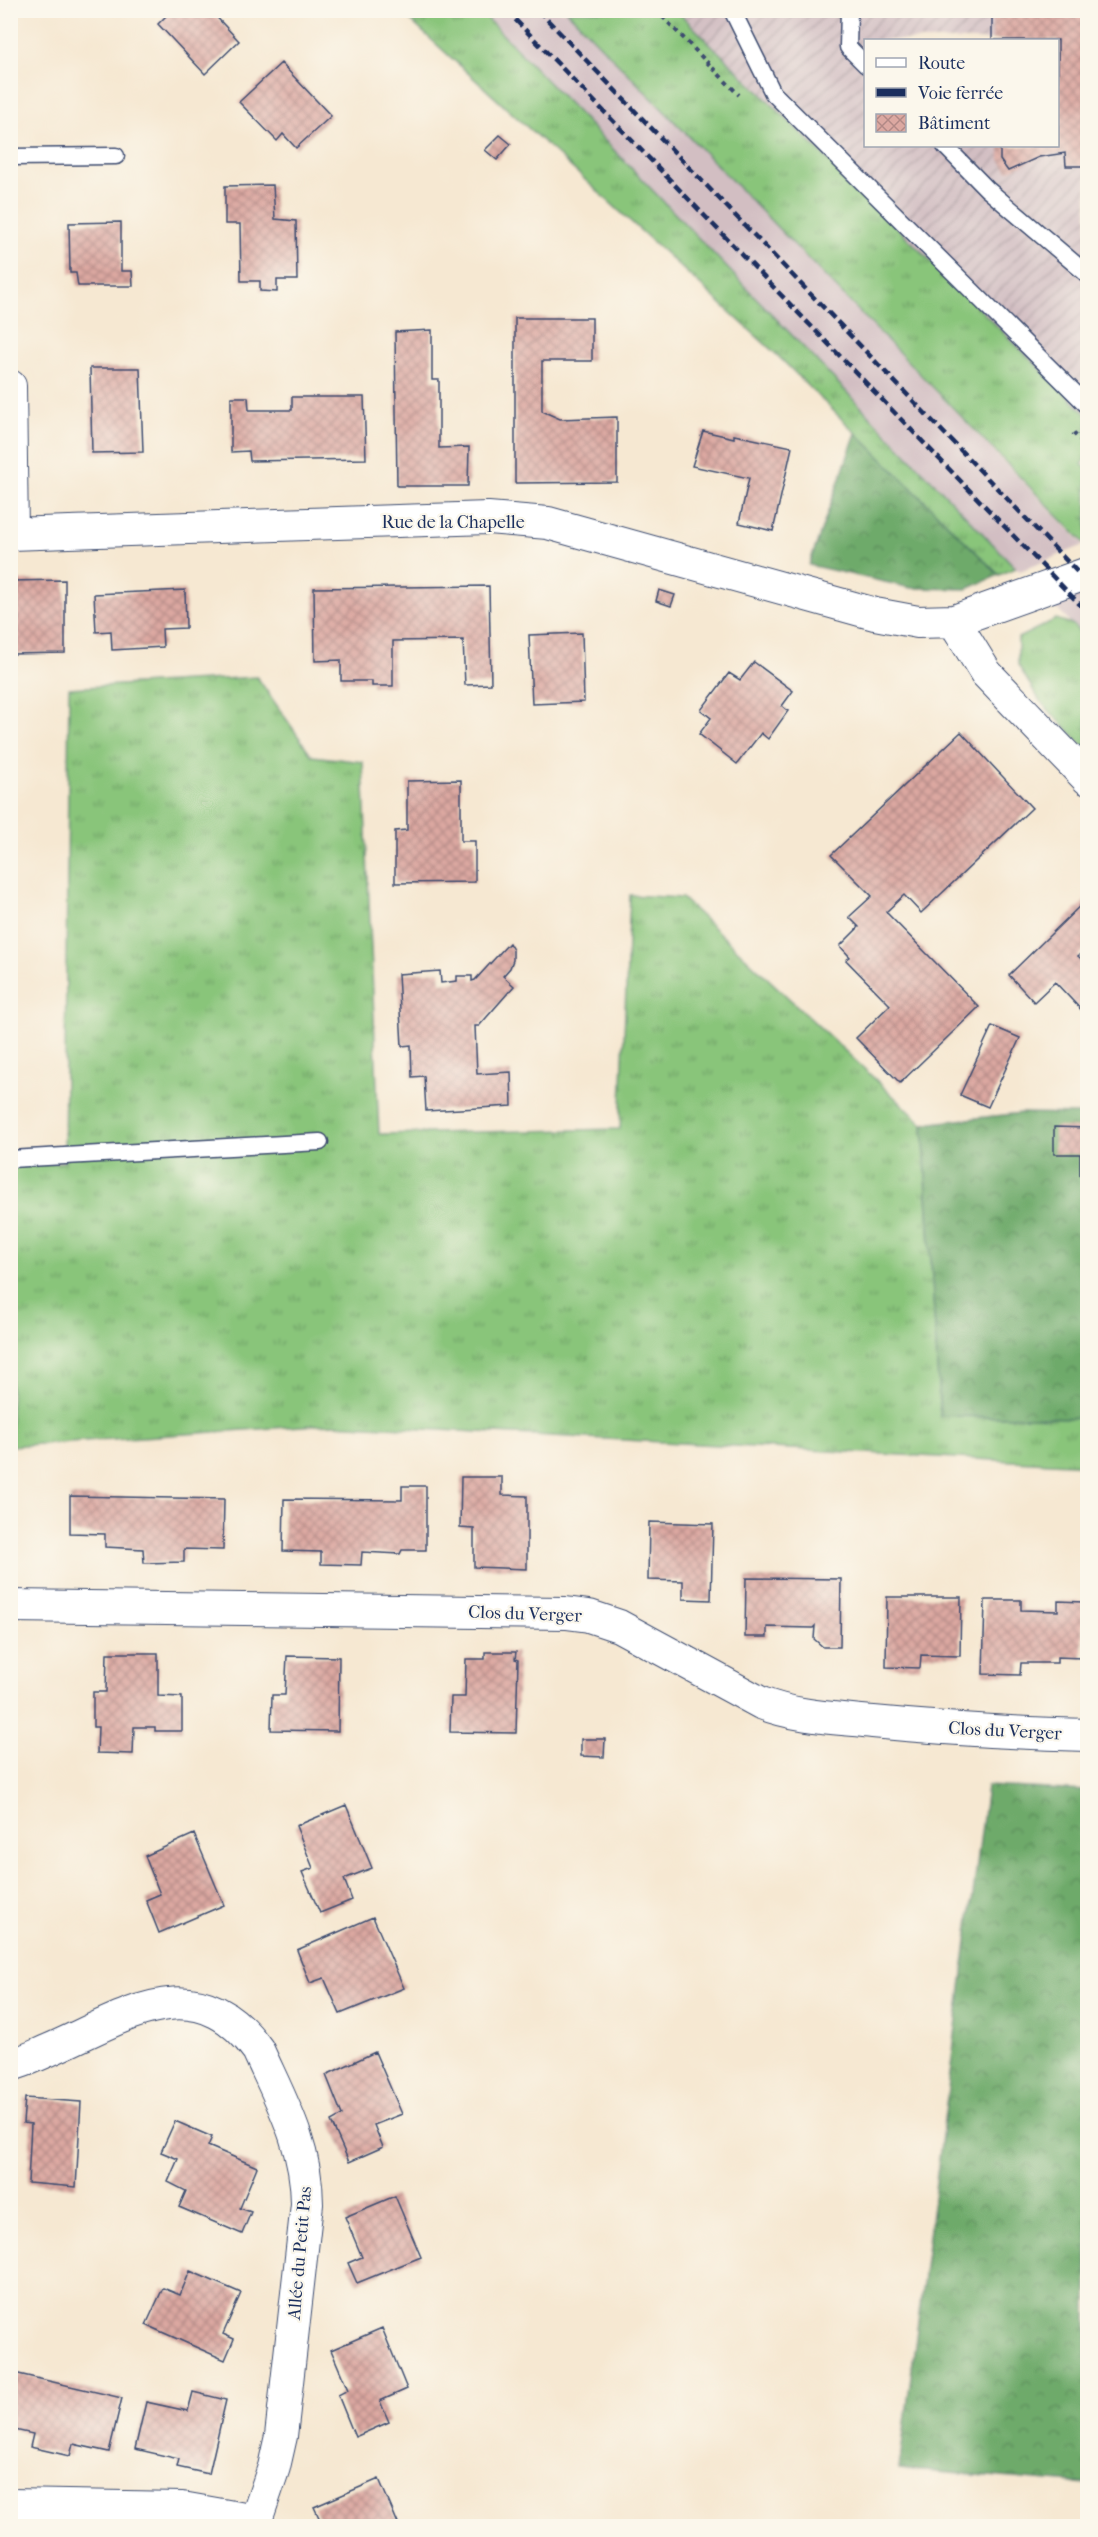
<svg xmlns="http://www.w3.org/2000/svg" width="1098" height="2537" font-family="'IM FELL French Canon',serif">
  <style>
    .industrial { fill: url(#industrial-furrows); fill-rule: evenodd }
    .railway { fill: #d2bec2 }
    .grass { fill: url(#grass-tufts); stroke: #527a6c; stroke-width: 1.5 }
    .forest { fill: url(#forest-crowns); stroke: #446c64; stroke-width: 1.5 }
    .building { fill: url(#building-cross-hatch) }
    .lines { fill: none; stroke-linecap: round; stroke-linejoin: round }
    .service-casing { stroke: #3c4b6f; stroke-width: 19 }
    .minor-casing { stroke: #3c4b6f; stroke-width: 34 }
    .path { stroke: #3c4b6f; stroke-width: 4; stroke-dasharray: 4.5 4.5; stroke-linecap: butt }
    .service { stroke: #fff; stroke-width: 16 }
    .minor { stroke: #fff; stroke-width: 32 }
    .rail { stroke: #1b2f5e; stroke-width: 4.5; stroke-dasharray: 9 4.5; stroke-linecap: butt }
    .labels { text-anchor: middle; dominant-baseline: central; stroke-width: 4.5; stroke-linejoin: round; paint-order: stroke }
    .street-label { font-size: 18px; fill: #1b2f5e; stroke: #fbf7ec }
  </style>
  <defs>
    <pattern id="industrial-furrows" width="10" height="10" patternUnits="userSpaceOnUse" patternTransform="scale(1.5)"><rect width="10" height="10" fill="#d2bec2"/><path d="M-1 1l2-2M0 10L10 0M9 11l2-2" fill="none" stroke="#aa9ba1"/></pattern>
    <pattern id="grass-tufts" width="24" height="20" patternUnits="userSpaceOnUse" patternTransform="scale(1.5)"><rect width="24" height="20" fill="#89c57a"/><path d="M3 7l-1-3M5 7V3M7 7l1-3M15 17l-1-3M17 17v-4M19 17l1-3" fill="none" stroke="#6fa067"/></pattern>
    <pattern id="forest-crowns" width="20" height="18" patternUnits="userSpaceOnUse" patternTransform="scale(1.5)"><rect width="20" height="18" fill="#6eaa6a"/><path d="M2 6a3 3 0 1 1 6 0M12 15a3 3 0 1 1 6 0" fill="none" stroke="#5a8b5a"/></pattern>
    <pattern id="building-cross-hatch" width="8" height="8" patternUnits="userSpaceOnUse" patternTransform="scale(1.5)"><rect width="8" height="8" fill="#dca8a1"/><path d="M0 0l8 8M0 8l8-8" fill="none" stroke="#b28986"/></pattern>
  </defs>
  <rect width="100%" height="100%" fill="#fbf7ec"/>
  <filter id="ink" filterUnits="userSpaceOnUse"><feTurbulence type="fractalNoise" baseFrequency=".0167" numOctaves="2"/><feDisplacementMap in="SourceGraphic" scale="12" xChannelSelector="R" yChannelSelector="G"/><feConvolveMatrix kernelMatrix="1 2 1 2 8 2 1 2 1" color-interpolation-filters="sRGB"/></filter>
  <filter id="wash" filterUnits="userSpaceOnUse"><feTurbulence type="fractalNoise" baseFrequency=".008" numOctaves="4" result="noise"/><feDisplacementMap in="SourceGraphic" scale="24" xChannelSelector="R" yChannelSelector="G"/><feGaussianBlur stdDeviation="1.35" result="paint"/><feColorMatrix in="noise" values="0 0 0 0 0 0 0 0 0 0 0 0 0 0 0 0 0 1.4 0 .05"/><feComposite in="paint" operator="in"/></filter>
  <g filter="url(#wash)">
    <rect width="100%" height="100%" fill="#f6e8d2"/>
    <path class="industrial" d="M677,11h410v404l-383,-376zM866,40h192v106h-192z"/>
    <path class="railway" d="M480,11h87l517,534 -64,26 -4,-3z
      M1087,591v49l-33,-34z"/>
    <path class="grass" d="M400,11h80l536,557 -17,7 -222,-220z
      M567,11h110l410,404v44l-5,5 5,5v77z
      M1056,619l16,5 15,16v110l-47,-49 -22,-36v-27z
      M257,677l55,79 51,6 16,372 241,-5 10,-234 52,3 241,226 17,292 148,2 -1,47 -756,-41 -320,22v-280l53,-4 5,-474z"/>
    <path class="forest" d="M856,433l143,142 -32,14 -56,-1 -102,-23z
      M1022,1113l65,1v304l-147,-2 -17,-292z
      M987,1786l100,5v693l-188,-15z"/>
    <g id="blocks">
      <path class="building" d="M172,10h38l29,31 -34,33 -47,-50z
        M992,10h96v156h-22l-1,-13 -26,4 -31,14 -8,-11v-14h58v-106h-66z
        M281,63l50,53 -35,32 -13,-14 -6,7 -38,-39z
        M500,135l11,9 -14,16 -12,-10z
        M273,185l2,34 21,2 1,59h-20v12l-17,-1v-10h-19l-1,-57h-15v-38z
        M121,222v49h11l1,15h-55l-2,-13h-6l-1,-50z
        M515,318h77v43h-50v50l18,8 57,-2v65l-102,1z
        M432,330v50h7v68l30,-1 -1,39h-71l-2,-154z
        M90,368h50l3,84 -51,1z
        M231,397h17l1,13h43v-13h72l2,62 -116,2 -1,-10 -18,1z
        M703,431l31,7v-3l58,12 -19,84 -34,-8 10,-45 -57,-12z
        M65,580v73l-55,1v-73z
        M489,586l2,98 -26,1 -2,-45 -70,1v45h-21v-5h-31v-21l-26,1 -1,-73z
        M185,590l1,38 -24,1 1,18 -51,3 -1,-19 -15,1 -2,-38z
        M659,590l16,5 -4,11 -15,-5z
        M582,633l2,69 -52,2 -3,-69z
        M754,662l39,29 -11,15 6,5 -20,28 -7,-6 -24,31 -38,-30 12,-16 -10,-8 28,-37 11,7z
        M961,732l71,76 -111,105 -17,-18 -18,17 93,95 -79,76 -44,-45 34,-33 -44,-45 4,-3 -10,-11 19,-19 -10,-10 23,-21 -41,-41z
        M461,780v61h14v41l-80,1v-52l12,-1v-49z
        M1088,898v49l-10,9 10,9v52l-33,-35 -21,20 -25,-27z
        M509,943l4,7v10l-3,8 -7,8 11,10 -35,40h-4l2,48 34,-2 1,34 -86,5 -2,-35 -12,1 -1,-32 -9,1 -4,-72 42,-3 1,12 16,-2v-5h15v5l3,-1z
        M992,1026l28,12 -32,69 -28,-12z
        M1054,1127l34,1v48h-8v-22h-26z
        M461,1477h41v18l25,1v73l-53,-2v-38l-14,-1z
        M402,1486h24v64h-24l-2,4 -38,-2 -1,13 -40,-1v-12l-38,-1 1,-52 118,1z
        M70,1496l154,3 -1,51 -39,-1v13l-40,1 -1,-14 -38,-2v-13l-35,-1z
        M649,1522l64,2 -2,76 -28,-1v-18l-35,-1z
        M746,1578l95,1 -1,68h-17l-9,-8 1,-13 -2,2 -46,-1v10h-22z
        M887,1597h74l-1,59 -39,-1 -1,13 -34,-1z
        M985,1600h36v10l37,1v-10l25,1 -1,56 -25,-1v6h-36l-1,12 -37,-1z
        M485,1652h31l-1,7 3,1 -2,73 -66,-1 1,-35h14l1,-38h19z
        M107,1653h51v43l24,1v34h-27v-4h-21l-1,27 -36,-1 1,-26h-5v-35h13z
        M287,1656l52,1 -1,74 -67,-1 1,-35h13z
        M581,1739h24l-1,18 -23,-1z
        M346,1805l26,63 -28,11 8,21 -32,13 -18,-41 11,-4 -17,-42z
        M194,1834l30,71 -65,28 -13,-33 14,-6 -15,-38z
        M373,1917l31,71 -64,26 -16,-36 -14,5 -13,-33z
        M375,2052l27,62 -28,11 9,22 -34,15 -18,-41 11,-6 -16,-40z
        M25,2098l56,4 -5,85 -48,-4 3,-59 -8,-1z
        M175,2121l37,16 -4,9 49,21 -17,41 11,4 -9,22 -63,-27 7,-16 -18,-9 10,-23 -17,-7z
        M395,2196l26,61 -64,26 -9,-20 14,-6 -17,-40z
        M190,2271l51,22 -18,41 11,5 -9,21 -79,-35 17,-37 17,7z
        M382,2328l25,61 -27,12 9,21 -34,15 -17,-42 10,-5 -17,-40z
        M10,2372l112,26 -13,54 -36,-8 -3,12 -40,-9 3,-13 -23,-5z
        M193,2392l33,8 -17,74 -32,-7 2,-8 -44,-10 11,-47 42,9z
        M379,2479l20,47h-60l-2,-4 -14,4 -9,-19z"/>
    </g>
  </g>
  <g filter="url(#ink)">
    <use href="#blocks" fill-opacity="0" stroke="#3c4b6f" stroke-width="1.5"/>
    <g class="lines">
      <defs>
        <path id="service" d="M732,10l41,83 315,313
          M849,10l-1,37 18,18
          M945,146l42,43 101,86
          M10,157l106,-1
          M10,1159l310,-17"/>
        <path id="minor" d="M10,386l2,148
          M10,534l478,-16 60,5 327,91 43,8 36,-1 134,-48
          M954,621l32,52 102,106
          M10,1606l556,7 23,3 30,10 142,77c36,14 75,15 112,19 72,7 143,11 215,13
          M10,2065c14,-3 27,-10 39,-15 76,-33 147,-86 209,0 23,51 49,96 49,154l-26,232 -7,31 -20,59
          M10,2505l172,3 74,13"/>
      </defs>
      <use href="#service" class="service-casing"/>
      <use href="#minor" class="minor-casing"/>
      <path class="path" d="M656,10l83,85
        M1073,433l15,14"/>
      <use href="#service" class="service"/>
      <use href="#minor" class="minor"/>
      <path class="rail" d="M506,10l582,603
        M538,10l550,573"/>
    </g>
  </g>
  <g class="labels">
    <g class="street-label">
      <text x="453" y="522">Rue de la Chapelle</text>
      <text transform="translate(525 1614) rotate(2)">Clos du Verger</text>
      <text transform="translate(1005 1731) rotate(3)">Clos du Verger</text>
      <text transform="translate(300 2253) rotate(-85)">Allée du Petit Pas</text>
    </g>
  </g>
  <rect width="1098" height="2537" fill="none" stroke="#fbf7ec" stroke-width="36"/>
  <rect x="864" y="39" width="195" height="108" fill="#fbf7ec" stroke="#a1a7b3" stroke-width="1.5"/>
  <rect x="876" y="58" width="30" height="9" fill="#ffffff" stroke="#a1a7b3" stroke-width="1.5"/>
  <text x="918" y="69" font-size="18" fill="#1b2f5e">Route</text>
  <rect x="876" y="88" width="30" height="9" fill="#1b2f5e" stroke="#a1a7b3" stroke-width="1.5"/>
  <text x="918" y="99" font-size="18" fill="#1b2f5e">Voie ferrée</text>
  <rect x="876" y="114" width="30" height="18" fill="url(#building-cross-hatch)" stroke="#a1a7b3" stroke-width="1.5"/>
  <text x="918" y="129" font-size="18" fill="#1b2f5e">Bâtiment</text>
</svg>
